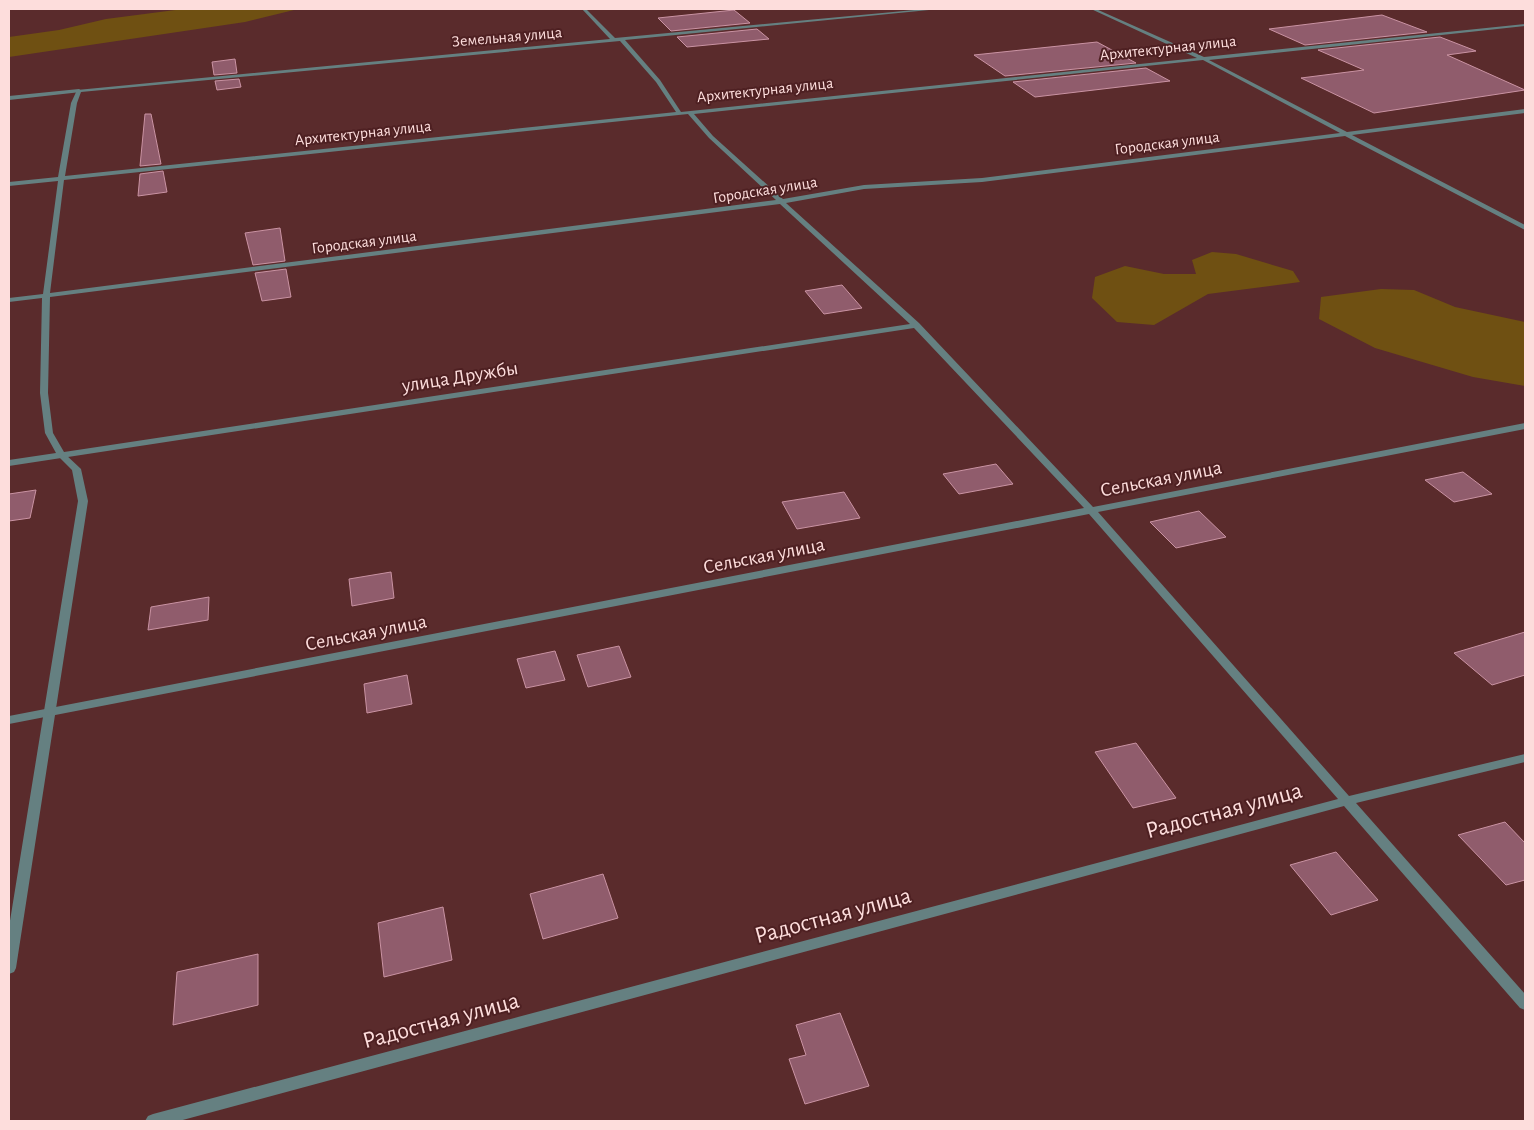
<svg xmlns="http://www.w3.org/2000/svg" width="1534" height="1130" font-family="'Alegreya Sans',sans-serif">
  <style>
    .green { fill: #6f5012 }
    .building { fill: #905c6c; stroke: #ca93a3 }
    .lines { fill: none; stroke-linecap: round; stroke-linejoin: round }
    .service { fill: #658081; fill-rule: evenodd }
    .minor { fill: #658081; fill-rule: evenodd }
    .labels { text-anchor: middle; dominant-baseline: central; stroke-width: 4; stroke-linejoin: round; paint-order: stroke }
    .far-street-label { font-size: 16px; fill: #fddddc; stroke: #4e2022 }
    .street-label { font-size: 20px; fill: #fddddc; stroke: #4e2022 }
    .near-street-label { font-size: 24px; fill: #fddddc; stroke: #4e2022 }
  </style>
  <rect width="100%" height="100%" fill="#5a2b2c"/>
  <path class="green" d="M183,9h115l-53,13 -236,35v-20l50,-7 47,-11z
    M1212,252l24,2 57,17 7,11 -92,12 -54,31 -37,-3 -25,-24 3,-21 30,-11 39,8h32l-4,-14z
    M1381,289l33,1 41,17 70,15v64l-52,-9 -98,-29 -56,-29 2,-22z"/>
  <path class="building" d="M734,10l16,13 -79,8 -13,-13z
    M1382,15l45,17 -122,13 -36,-16z
    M757,29l12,10 -82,8 -10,-10z
    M1440,37l36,14 -29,4 78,35 -151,23 -73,-35 63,-8 -46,-20z
    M1097,42l39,21 -131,13 -31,-21z
    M235,59l2,14 -23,2 -2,-13z
    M1146,68l24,13 -135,16 -22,-15z
    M239,79l2,8 -24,3 -2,-9z
    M145,114h6l10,50 -21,2z
    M163,171l4,21 -29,4 2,-22z
    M280,228l5,33 -32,4 -8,-32z
    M286,269l5,28 -29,4 -7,-28z
    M842,285l20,23 -38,6 -19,-23z
    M996,464l17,20 -54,10 -16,-20z
    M1463,472l29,22 -38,8 -29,-22z
    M36,490l-6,28 -21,3v-27z
    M844,492l16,26 -63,11 -15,-27z
    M1199,511l27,26 -50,11 -26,-26z
    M391,572l3,26 -42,8 -3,-27z
    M209,597l-1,23 -60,10 3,-23z
    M1525,632v43l-33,10 -38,-32z
    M619,646l12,31 -43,10 -11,-32z
    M555,651l10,29 -39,8 -9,-29z
    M407,675l5,29 -45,9 -3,-29z
    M1136,743l40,55 -43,10 -38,-56z
    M1505,822l20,21v37l-19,5 -48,-50z
    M1336,852l42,48 -47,15 -41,-50z
    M603,874l15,44 -75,21 -13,-45z
    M443,907l9,53 -68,17 -6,-54z
    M258,954v51l-85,20 4,-53z
    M840,1013l29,73 -64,18 -16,-45 17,-4 -10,-30z"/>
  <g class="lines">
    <path class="service" d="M79,89l3,2 -1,1 -72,8v-4z
      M61,452l3,1 17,16 7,32 -72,467 -2,4 -5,2v-47l69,-426 -6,-31 -15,-15z"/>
    <path class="minor" d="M582,9h4l29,29 310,-29h14l-314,31 35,40 21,32 516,-54 -106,-49h5l108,48 321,-33v2l-316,34 138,72 178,-23v4l-173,22 173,90v5l-180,-94 -363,46 -118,7 -78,14 133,120 174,184 432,-84v6l-427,83 251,284 176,-42v8l-169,41 169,191v16l-5,-2 -176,-202 -1165,315h-34l3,-5 5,-2 1185,-315 -249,-285 -1080,210v-8l1075,-208 -170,-180 -905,138v-6l47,-7 -11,-20 -5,-40 2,-95 -33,4v-4l34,-4 15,-113 -49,5v-4l49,-5 13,-74 6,-13 533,-51zM620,41l36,41 20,30 -611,64 12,-73 4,-11zM1203,60l137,73 -358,45 -118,7 -81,14 -70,-63 -19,-22zM688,114l21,24 67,62 -726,93 14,-113zM780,204l130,120 -846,128 -11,-19 -5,-40 2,-96z"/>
  </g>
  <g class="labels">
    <g class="far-street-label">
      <text transform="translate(507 37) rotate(-5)">Земельная улица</text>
      <text transform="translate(1168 48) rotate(-6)">Архитектурная улица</text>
      <text transform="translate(765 90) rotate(-6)">Архитектурная улица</text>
      <text transform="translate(363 133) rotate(-6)">Архитектурная улица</text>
      <text transform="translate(1167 143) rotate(-7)">Городская улица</text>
      <text transform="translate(765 190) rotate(-9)">Городская улица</text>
      <text transform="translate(364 242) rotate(-7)">Городская улица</text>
    </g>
    <g class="street-label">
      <text transform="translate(460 377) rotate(-9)">улица Дружбы</text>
      <text transform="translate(1161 479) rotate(-11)">Сельская улица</text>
      <text transform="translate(764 556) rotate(-11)">Сельская улица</text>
      <text transform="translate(366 633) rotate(-11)">Сельская улица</text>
    </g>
    <g class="near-street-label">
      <text transform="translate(1224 811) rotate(-15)">Радостная улица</text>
      <text transform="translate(833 916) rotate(-15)">Радостная улица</text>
      <text transform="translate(441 1021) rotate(-15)">Радостная улица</text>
    </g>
  </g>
  <rect width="1534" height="1130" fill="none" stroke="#fddddc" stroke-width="20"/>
</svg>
